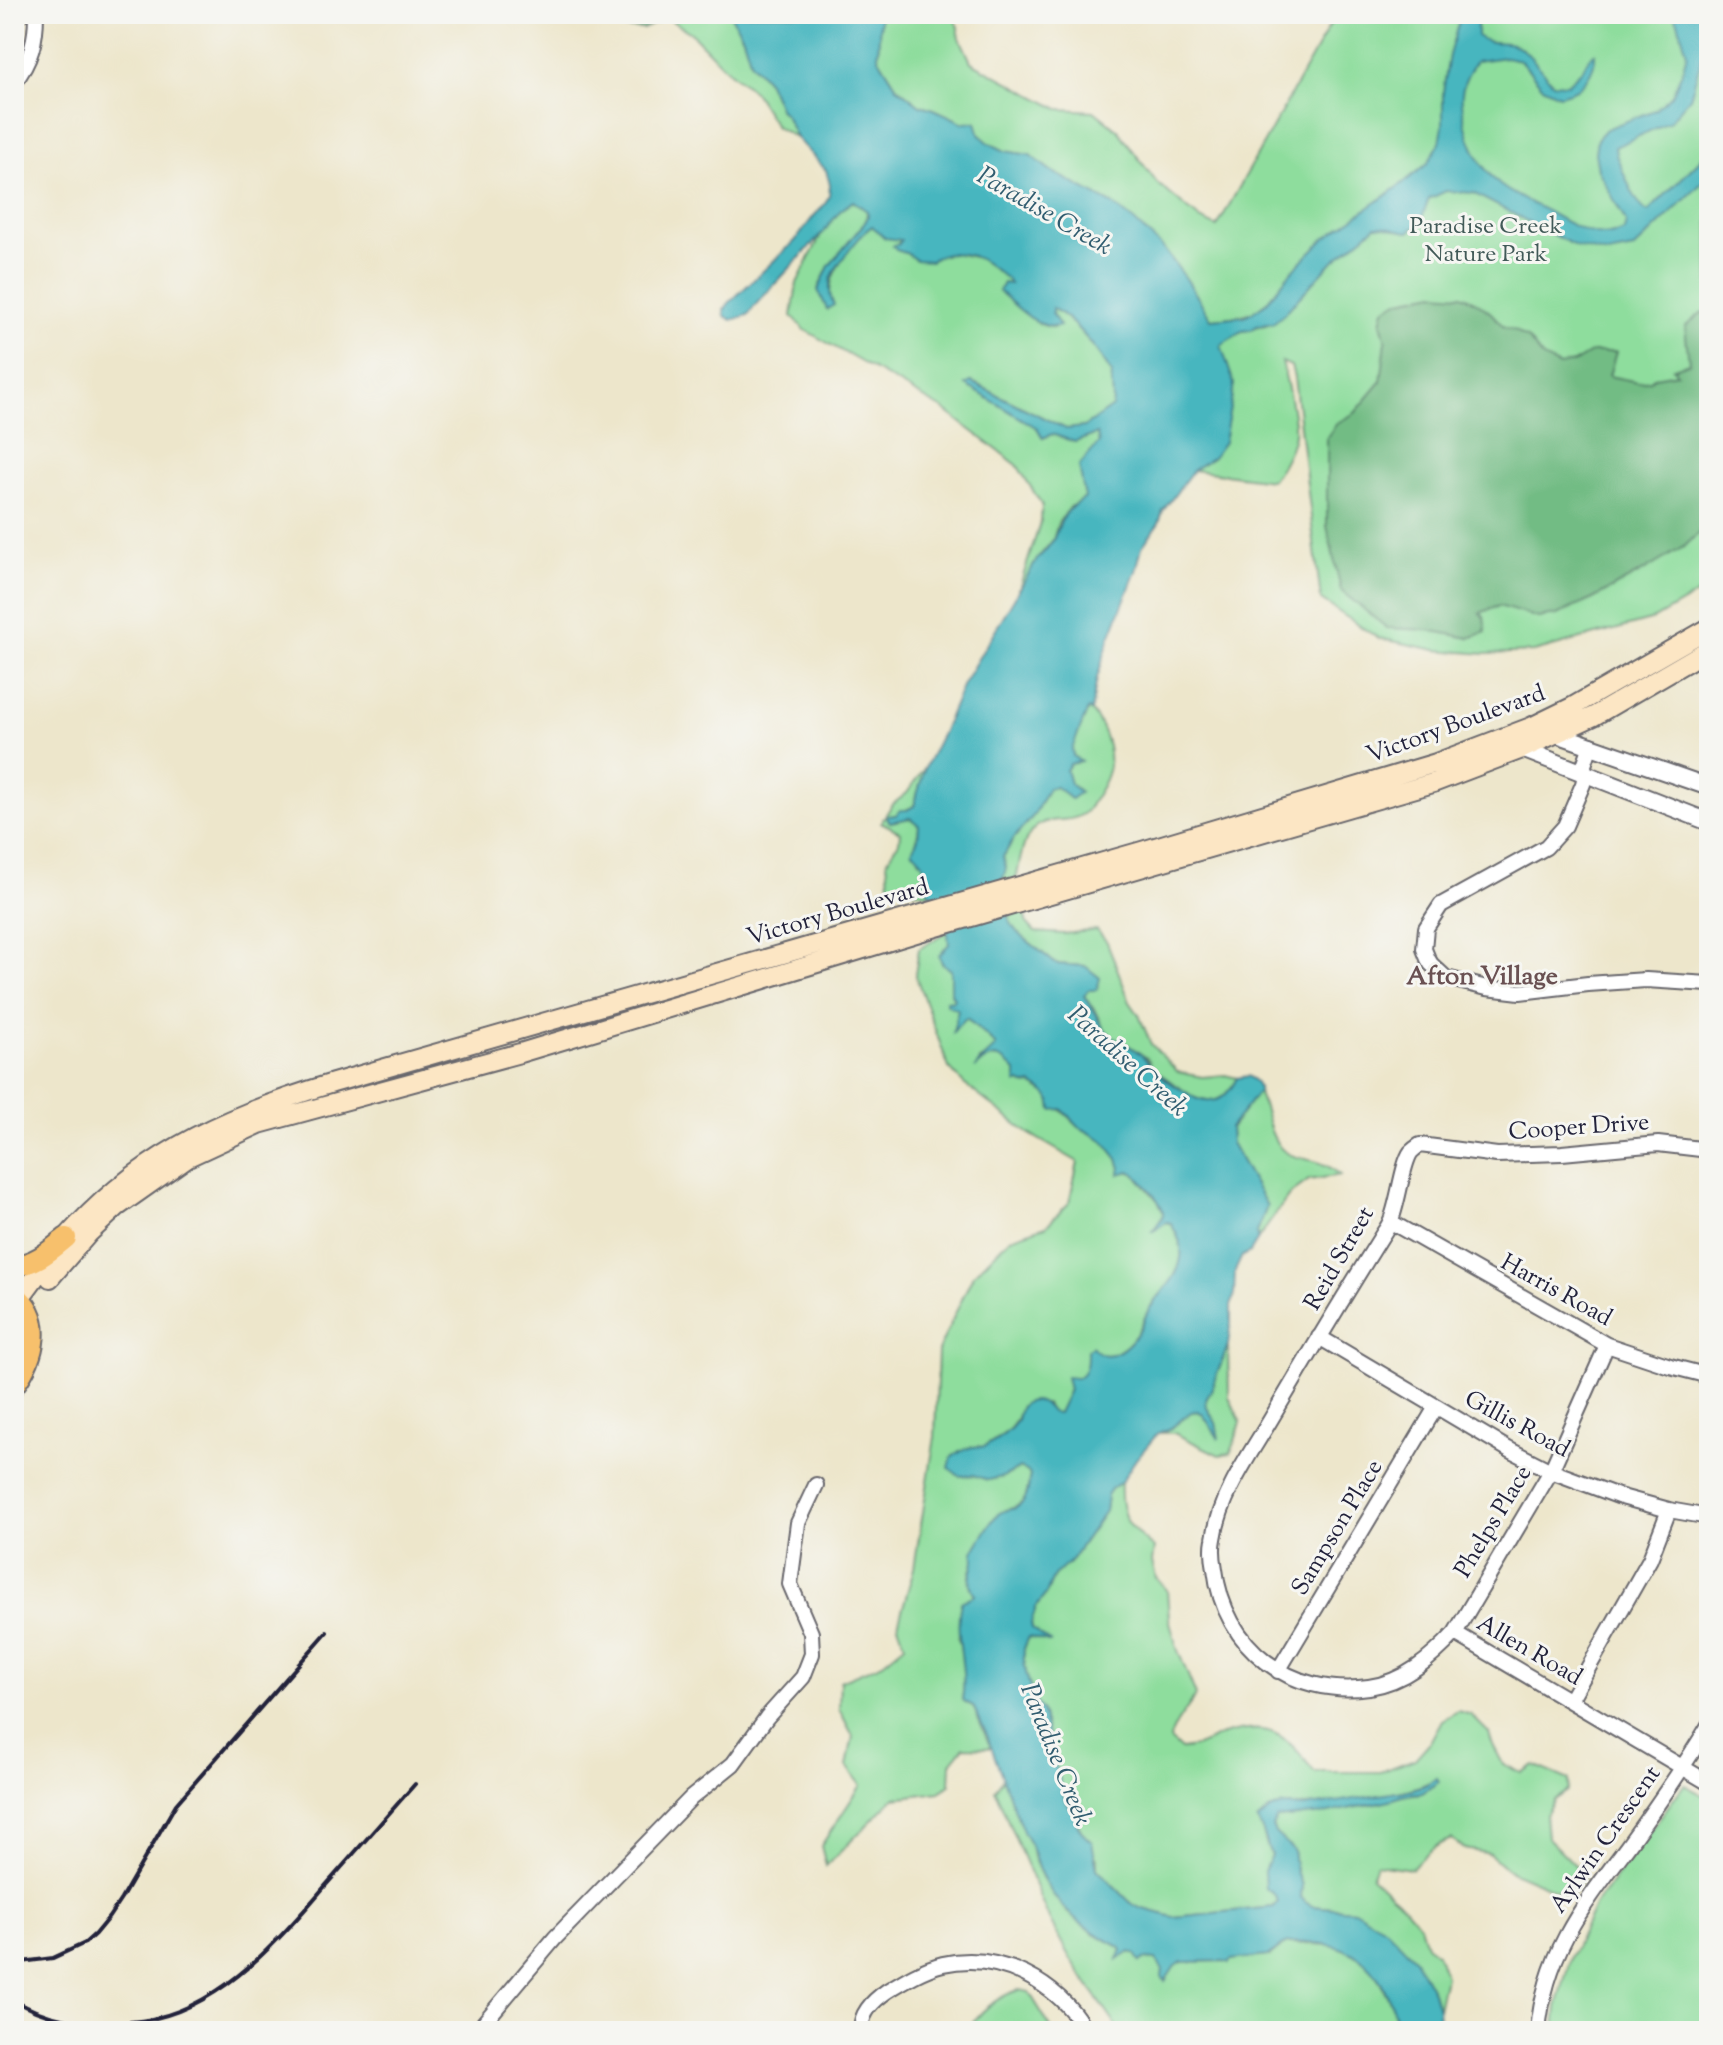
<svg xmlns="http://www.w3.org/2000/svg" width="1723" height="2045" font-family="'Sorts Mill Goudy',serif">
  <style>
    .green { fill: #8edd9d; stroke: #58806c; stroke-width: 2 }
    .forest { fill: #72bc84; stroke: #4a6f60; stroke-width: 2 }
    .water { fill: #47b6bf; stroke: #346c7d; stroke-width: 2 }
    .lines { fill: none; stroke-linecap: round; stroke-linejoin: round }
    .minor-casing { stroke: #69676d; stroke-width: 18 }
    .tertiary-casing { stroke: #69676d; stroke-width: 20 }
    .secondary-casing { stroke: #69676d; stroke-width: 22 }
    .primary-casing { stroke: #69676d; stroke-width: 24 }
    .minor { stroke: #fff; stroke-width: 14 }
    .tertiary { stroke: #fff; stroke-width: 16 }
    .secondary { stroke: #fce6c4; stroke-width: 18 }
    .primary { stroke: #f7c06c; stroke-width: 20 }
    .rail { stroke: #22223b; stroke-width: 4 }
    .labels { text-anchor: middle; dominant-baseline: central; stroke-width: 6; stroke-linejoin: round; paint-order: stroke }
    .park-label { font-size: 24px; fill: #425a58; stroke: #f6f6f2 }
    .street-label { font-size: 24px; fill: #22223b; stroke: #f6f6f2 }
    .water-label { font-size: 26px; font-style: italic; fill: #315d70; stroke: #f6f6f2 }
    .neighbourhood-label { font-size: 26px; font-weight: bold; fill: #6a5153; stroke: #f6f6f2 }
  </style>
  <rect width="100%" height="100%" fill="#f6f6f2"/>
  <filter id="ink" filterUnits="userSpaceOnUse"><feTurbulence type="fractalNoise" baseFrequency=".0125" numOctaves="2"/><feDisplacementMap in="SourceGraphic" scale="16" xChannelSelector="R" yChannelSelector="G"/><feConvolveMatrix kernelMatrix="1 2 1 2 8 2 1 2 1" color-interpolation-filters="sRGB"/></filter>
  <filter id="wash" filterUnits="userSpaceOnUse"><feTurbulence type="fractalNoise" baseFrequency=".006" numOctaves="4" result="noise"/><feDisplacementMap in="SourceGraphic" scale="32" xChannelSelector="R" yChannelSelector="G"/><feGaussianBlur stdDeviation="1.8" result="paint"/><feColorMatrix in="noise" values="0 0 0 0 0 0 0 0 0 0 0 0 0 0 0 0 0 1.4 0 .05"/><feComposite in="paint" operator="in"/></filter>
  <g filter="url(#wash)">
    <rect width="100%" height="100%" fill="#ede6cb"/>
    <path class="green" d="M608,14h122l13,23 8,26 17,19 12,28 5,5 11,23 -20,-11 -22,-35 -29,-24 -34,-35 -24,-15 -24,11 -25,-1z
      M880,14h75l5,24 11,24 88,47 35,2 24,19 39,53 43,36 17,8 119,-213h373v573l-55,32 -120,33 -48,2 -50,-4 -58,-12 -57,-38 -27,-223 -3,-11 -9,-4c4,18 14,56 12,72 -1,12 -15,39 -23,46l-78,-10 20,-13 21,-73 -14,-39c14,-9 29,-19 46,-20l4,-27c-15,19 -38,19 -59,21l-24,-39 -24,-32 -51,-44 -61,-33 -21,-16 -25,-4 -16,-8 -25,-20 -30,-14 -14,-4 -23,-18 -19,-30z
      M853,201l14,10 -1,10 -37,45 -11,23 9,20c4,-11 2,-22 6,-32 7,-18 24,-40 39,-51l30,14 -8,6 2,4 10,3 10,7 38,-7 25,5 28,21 4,6 -8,-2 -3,8 40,33 13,4 -1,-20c23,12 46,43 61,66 -3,11 2,21 0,33l-29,20 -18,2 -94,-47 -5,3 71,43 5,10 9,-4 23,8 22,-8 2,9 -19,23 5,32 -15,9 -12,16 -5,17 -15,18 -21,37 24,-75 1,-15 -25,-40 -74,-56 -138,-79 -13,-14 5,-33 24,-48 19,-24z
      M1088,708c14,14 23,37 21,57 -1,11 -9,25 -15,34 -3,5 -6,12 -11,15 -14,10 -34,2 -47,13 -15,13 -15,34 -20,51l-14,4 4,-14 -3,-11 11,-19 20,-23 14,-27 8,-1 24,5 -10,-8 -4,-14 4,-6 10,-2c-4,-4 -7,-5 -8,-10 -1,-9 14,-33 16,-44z
      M925,767l-11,39 -18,9 -9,1 3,6 20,-4 9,7 -3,21 3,13 5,7 2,20 5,9 -42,-11 -2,-23 12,-19 1,-10 -19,-10 11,-17 15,-12z
      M1026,910v12l9,10 29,2 33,-4 10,12 23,60 9,13 12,29 27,28 24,5 23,-2 12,3c-9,18 -21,29 -42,20l-42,-29 -5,-10 -14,-10 -9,-6 -7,-1 -14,-13 -10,-20 -10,-13 4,-6 -3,-24 -29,-2 -38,-31 -8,-10 -1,-8z
      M948,931l1,13 -7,19 9,7v23l3,4 -2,4 6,8 3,12 6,-3c9,10 20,17 29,28l-8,10 -8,4 -2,6c7,-9 16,-9 26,-8l12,13 4,11 5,3 7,-1 7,6 9,4 11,14 20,19 24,13 15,19 3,9 14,6 24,28 4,9v5l-9,14 12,-8 5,1c6,12 12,22 10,35 -3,22 -22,36 -33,53 -3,5 -5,12 -8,17 -9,17 -32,39 -48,19l-5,4v16l-4,7 -6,4 -8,12 -11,23h-7l-5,-9 -25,2c-6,24 -17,28 -37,41 -13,-2 -22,3 -32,10l7,19 14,-1 15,5 15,-3 17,-9 7,3 3,4c-3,20 -2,30 -24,35 -10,16 -40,56 -36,74 0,3 4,9 6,11l-18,43c6,18 7,44 4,62l11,6 18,42 -27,-1 -13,16 -1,22 -11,7 -45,6 -68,68 -5,-20 40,-61 -14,-19 6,-30 -14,-27 1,-28 43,-18 22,-18 -7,-20 16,-57 21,-131 3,-86 35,-76 37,-37 36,-12 23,-23 9,-41 -50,-29 -64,-49 -15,-16 -34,-94 4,-25z
      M1258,1092c9,17 9,38 21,54 10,14 31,11 46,19 6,2 11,7 16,10l-32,5 -19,14 -32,45 -1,-7 10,-26 -36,-63 -1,-14z
      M1228,1345l1,52 12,25 -10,31 -12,2 -45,-22h-16l13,-5 20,-16 6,-1 5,2 16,23 -2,-13 -9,-15 -1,-8 5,-10z
      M1121,1482c-2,35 7,45 33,66l-2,14 4,16 11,12 2,28 8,30 19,47c-9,15 -23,29 -26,45l11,10c16,-1 27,-10 42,-15 48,-14 63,-1 91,37h66l35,-13 15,-17 12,-22 16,-9 13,4 18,18 3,10 11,21 18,9 13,-8 35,15 -1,10 -14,10 -9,15 2,22 38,38 -14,22 -63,-27 -18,-16 -25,-5 -13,-10c-18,6 -29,16 -41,30l-35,-5 -5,13 27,23 22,25 6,20 11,8 8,23 -7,33 -5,-17 -79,-82 -42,-4 -7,-4 -4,-6 1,-11 -6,-13 -3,-22 -18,-17 -3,-7 4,-7c33,-3 64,-9 96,-15 17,-4 33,-10 50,-11l14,-14c-24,13 -51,15 -78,20 -25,4 -49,9 -75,7l-21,22 4,15 5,12 1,37 5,5 1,5 -5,5 -100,10 -33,-9 -9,-5 -34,-34v-10l-24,-43 -1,-8 -7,-8 -23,-88c-10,-12 -20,-47 -18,-63 1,-5 4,-9 5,-13l20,6 -17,-12 -1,-7 5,-15 11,-16 7,-17 15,-12 36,-52 2,-16 4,-6z
      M1003,1778l21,55 7,9 2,15 10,22 24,33 26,21 27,14 2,2 -3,9 11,-6 14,7 12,1 7,10 19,-8 42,-1 23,-4 23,-1 16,-13 46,2 17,6 18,12 6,6 21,40 5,22h-279l-49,-71 -22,-41 -54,-129z
      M1684,1785l25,13v233h-154l2,-24 14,-51 23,-50z
      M1019,1990l10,2 24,39h-85c10,-19 30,-35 51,-41z"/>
    <path class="forest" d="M1435,293l27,2 15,7 14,11 13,14 12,4 12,8 15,19 16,8 14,-3 19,-11h24l-7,24 29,6 12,-2 4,-3 23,-4 -4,-5 16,-5 -4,-36 17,-15 7,6v206l-24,22 -43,26 -49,27 -36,16 -19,3 -39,-12 -19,7 4,4 2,15 -17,6 -42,-8 -40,-2 -46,-37 -14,-65v-89l10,-14 18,-10 26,-31 5,-41 -5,-18 3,-14 16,-9z"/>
    <path class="water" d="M730,14h150l-2,43 19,30 23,18 14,4 30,14 12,-1 4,13 9,8 16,8 25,4 21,16 61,33 22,17 29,27 24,32 24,39 34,-3 20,-12 26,-32 33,-33 74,-52 29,-23 13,-21 3,-18v-33l6,-37 12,-41h19l-3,9v13c16,11 24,3 38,9 15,7 26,26 38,38l14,1 15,-14 8,-13 5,-4c1,13 -7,27 -17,35 -5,4 -13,5 -19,7l-15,-7 -24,-28 -14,-3 -30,4c-8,12 -16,27 -14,41 2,29 15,64 38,83 14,11 33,19 49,27 22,13 49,31 75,19l2,-9 -28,-52 -3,-17 2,-14 9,-10 49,-19 17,-15 10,-23 5,-19 -9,-31 -5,-8h24l12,5v27l-5,3 -14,49 -21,24 -54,25 1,8c7,15 18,49 32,57l61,-61v25l-75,73 -26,5 -33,-8 -102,-53 -27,-2 -17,8 -9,24 -11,9c-12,-1 -21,-7 -33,-6l-46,38 -45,49 -12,10 -16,3 -6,4 -9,1 -21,14 13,39 -10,58 -11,15 -20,13 -30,41 -4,12 -17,24 -6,24 -26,66 -13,41 -6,33 -3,-2 -16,40 1,7 8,6 -11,2 -4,6 4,14 10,8 -9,7 -15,-12 -8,1 -14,27 -20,23 -11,19 3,11 -4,14 8,41 8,10 38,31 29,2 15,12 -3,12h-9l-4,6c9,11 13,23 20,33 10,13 19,12 31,21 8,5 12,11 18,18 9,11 30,22 42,30 21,9 33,-2 42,-20l11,-2c7,5 11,7 10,16l-28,36 1,15 36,63 -10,26 1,7 -8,13 -8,4 -7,15 -1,25 -3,9v18l-3,22 -17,45 -5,10 1,8 9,15 3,16 -17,-26 -5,-2 -6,1 -20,16 -13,5 -22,26 -15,23 -10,7 -4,6 -2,16 -36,52 -15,12 -7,17 -11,16 -5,15 1,6 20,14 -23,-6c0,0 -5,11 -5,12 -2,16 8,51 18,63l23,88c13,14 8,28 27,42l5,27 34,34 9,5 33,9 101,-10 4,-5c-2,-8 -6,-10 -13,-13l-1,-18 7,-16c-5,-11 -6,-24 -14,-34l14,-12 12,-3 21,1 100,-16 19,-5 14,-8 2,4 -17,11 -13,1 -19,6 -66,14 -47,5 -5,8 3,6 18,17 3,22 6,13 -1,11 4,6 7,4 42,4 32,19 29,30 18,33 5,17 2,22h-41c-11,-47 -32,-87 -87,-88 -7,0 -17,-1 -24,0 -8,2 -13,11 -21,13 -12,2 -24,2 -36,4l-2,3 -5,-2 -42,1 -7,4 -10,15 -3,-4 1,-7 -7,-10 -12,-1 -4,3 -5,-8 -5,-2 -12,8 4,-10 -2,-3c-34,-17 -62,-37 -79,-73 -7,-13 -8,-29 -17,-40l-39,-103 -12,-25 -11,-6c6,-33 -9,-64 -1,-98l14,-7c-12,-20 3,-24 -2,-43 7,-10 16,-29 24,-37 5,-5 12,-5 18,-7 14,-6 13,-21 15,-33l-3,-4 -7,-3 -17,9 -15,3 -15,-5 -14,1 -10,-8 3,-11c10,-7 19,-12 32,-10 11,-7 24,-13 32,-25 3,-5 2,-14 7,-18 11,-7 22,-1 28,8l7,1 11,-23 -3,-13 11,1c11,-7 10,-16 10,-28l5,-4c16,21 38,0 48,-17 3,-6 5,-12 8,-18 10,-17 30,-31 33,-53 2,-14 -4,-23 -10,-35l-5,-1 -14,10c3,-5 10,-12 11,-18 1,-12 -21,-32 -28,-40l-5,-3 -11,3 2,-6 -3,-9 -15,-19 -24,-13 -17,-18 -10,1c-2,-19 -7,-15 -20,-26l-7,1 -5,-3 -4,2v-13c-15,-16 -25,-20 -41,-2 5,-10 14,-14 21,-23 -9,-11 -20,-18 -29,-28 -6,3 -9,9 -14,14l5,-22 -12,-6v-4l6,1 2,-3 -3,-5v-23l-9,-7 -3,-7 10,-12c-1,-13 -3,-27 -9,-39 -2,-6 -9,-9 -12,-15 -3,-7 -1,-12 -6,-18l2,-1c1,-8 -6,-16 -12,-20l6,-13 1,-13 -9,-7 -20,4 -4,-6 10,-1 4,-5h7l7,-4 11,-39 18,-36 20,-47 75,-126c6,-6 13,-13 16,-20 9,-22 10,-27 31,-40l-6,-32 20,-23 -2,-9 -22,8 -23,-8 -9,4 -6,-10 -71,-43 5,-3 95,47 18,-2 28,-20c3,-12 -2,-22 0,-33 -13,-22 -37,-54 -60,-66v6l8,12c-20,6 -47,-22 -61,-35l4,-8 7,1 -3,-5c-9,-6 -17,-14 -26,-19 -14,-8 -39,-10 -50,1l-15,-1 -10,-7 -10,-3 -3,-4 6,-2 2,-4 -16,-2 -13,-12c-11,8 -37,40 -41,53 -2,9 -1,19 3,26l-7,4 -9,-19 11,-24 37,-45 2,-6 -1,-4 -14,-10 -13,10 -19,24 -63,67 -10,13 -16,5 -7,-4 -1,-6 6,-8 65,-61 19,-25 11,-12 4,-8 1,-12 -4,-14 -30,-32 -11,-23 -5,-5 -12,-28 -17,-19 -8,-26z"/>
  </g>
  <g filter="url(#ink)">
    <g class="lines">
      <defs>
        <path id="minor" d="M14,82c17,-20 22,-42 22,-68
          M1591,745l-7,20 1,9 -2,10 -18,42 -19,21 -105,58 -15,23 -2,21 4,10 3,5 15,14 41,10 33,4 68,-8 58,-4 63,4
          M1391,1222l216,123 63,21 39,10
          M1319,1337l189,112 43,22 67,25 51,14 40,7
          M1607,1345l-56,126 -96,162c-23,25 -51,49 -86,54 -78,11 -145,-39 -154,-118 -2,-10 -3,-20 -1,-30 6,-43 35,-83 57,-120 36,-61 72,-121 110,-182 3,-5 7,-10 9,-15 8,-16 12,-58 21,-70 3,-3 6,-5 9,-7l77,10 65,-2 96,-9 51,6
          M1455,1633l254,150
          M1278,1671l158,-264
          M1570,1700l80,-141 19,-49
          M477,2031l78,-93 136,-140 42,-34 34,-47 36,-40 9,-23 -1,-21 -21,-49 8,-61 18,-38
          M862,2031c-3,-17 12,-31 25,-40 18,-11 36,-22 56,-27 57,-13 115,19 143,67
          M1538,2031c7,-78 44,-124 89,-184 29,-40 57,-80 82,-122"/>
        <path id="tertiary" d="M1548,731l161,56
          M1514,743l8,6 187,73
          M14,1324l13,-17"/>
        <path id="secondary" d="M50,1278l38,-44 29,-27 71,-50 71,-33 261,-71 403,-122 510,-148 89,-34 72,-33 115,-67
          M20,1298c18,-24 36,-50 57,-72 72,-77 157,-113 256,-143l809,-232 294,-88 95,-36 41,-20 137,-79"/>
        <path id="primary" d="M14,1266c22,-2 36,-15 52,-28
          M14,1294c31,24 21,63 0,91"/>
      </defs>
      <use href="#minor" class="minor-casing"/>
      <use href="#tertiary" class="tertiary-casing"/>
      <use href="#secondary" class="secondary-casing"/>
      <use href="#primary" class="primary-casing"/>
      <use href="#minor" class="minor"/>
      <use href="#tertiary" class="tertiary"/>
      <use href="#secondary" class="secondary"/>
      <use href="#primary" class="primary"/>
      <path class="rail" d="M14,1963l39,-5 32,-15 10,-9 14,-17 12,-18 55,-95 151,-172
        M14,2000c28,18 66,25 100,23 14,-1 28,-1 42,-5 70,-16 126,-81 170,-133 30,-34 59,-67 89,-101"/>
    </g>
  </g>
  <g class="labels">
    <g class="park-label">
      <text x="1486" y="227">Paradise Creek<tspan x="1486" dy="28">Nature Park</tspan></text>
    </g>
    <g class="street-label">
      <text transform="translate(1456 725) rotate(-20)">Victory Boulevard</text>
      <text transform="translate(838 913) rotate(-16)">Victory Boulevard</text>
      <text transform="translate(1579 1128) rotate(-4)">Cooper Drive</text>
      <text transform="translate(1340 1259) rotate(-60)">Reid Street</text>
      <text transform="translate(1556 1291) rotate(29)">Harris Road</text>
      <text transform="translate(1517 1425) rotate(28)">Gillis Road</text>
      <text transform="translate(1494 1522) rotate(-59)">Phelps Place</text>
      <text transform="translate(1338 1528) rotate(-59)">Sampson Place</text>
      <text transform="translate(1529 1651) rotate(30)">Allen Road</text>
      <text transform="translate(1606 1840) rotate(-55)">Aylwin Crescent</text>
    </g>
    <g class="water-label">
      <text transform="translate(1044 212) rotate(30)">Paradise Creek</text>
      <text transform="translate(1127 1062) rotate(42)">Paradise Creek</text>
      <text transform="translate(1055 1755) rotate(68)">Paradise Creek</text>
    </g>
    <g class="neighbourhood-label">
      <text x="1482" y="977">Afton Village</text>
    </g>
  </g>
  <rect width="1723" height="2045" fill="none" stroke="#f6f6f2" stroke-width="48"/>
</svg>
